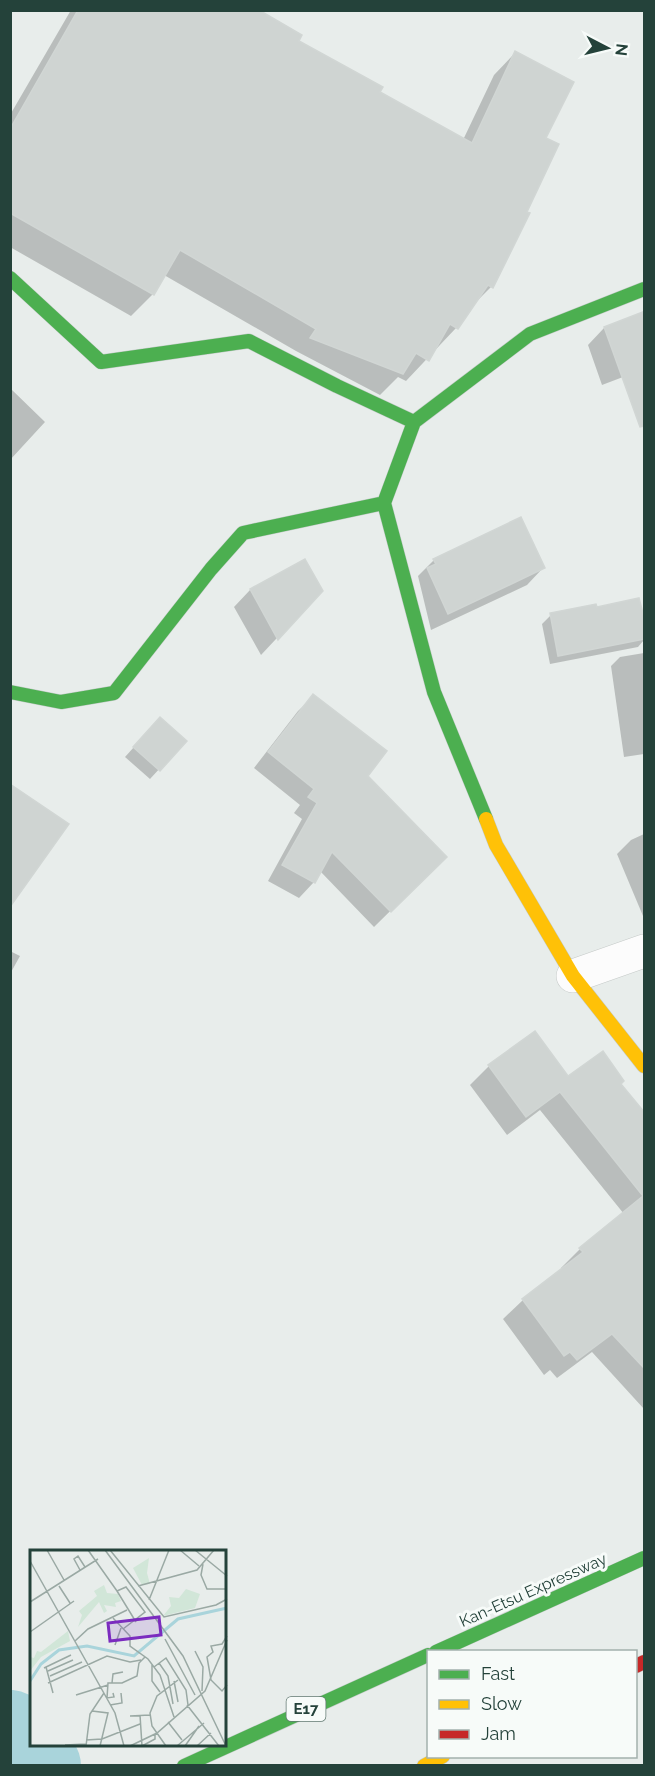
<svg xmlns="http://www.w3.org/2000/svg" width="655" height="1776" font-family="Raleway,sans-serif">
  <style>
    .shadow { fill: #0003 }
    .lines { fill: none; stroke-linecap: round; stroke-linejoin: round }
    .river { stroke: #a9d4db; stroke-width: 82 }
    .building { fill: #cfd4d2; stroke: #d1d6d4; stroke-width: 1.5 }
    .street-casing { stroke: #c5cac8; stroke-width: 34 }
    .fast-casing { stroke: #c3cbc8; stroke-width: 15 }
    .slow-casing { stroke: #c3cbc8; stroke-width: 15 }
    .jam-casing { stroke: #c3cbc8; stroke-width: 15 }
    .street { stroke: #fcfcfc; stroke-width: 33 }
    .fast { stroke: #4caf50; stroke-width: 14 }
    .slow { stroke: #ffc107; stroke-width: 14 }
    .jam { stroke: #c62828; stroke-width: 14 }
    .labels { text-anchor: middle; dominant-baseline: central; stroke-width: 6; stroke-linejoin: round; paint-order: stroke }
    .shield { fill: #f7fbf9; stroke: #637a73; stroke-width: 1.5 }
    .shield-label { font-size: 15px; font-weight: bold; fill: #24423a }
    .street-label { font-size: 16px; fill: #24423a; stroke: #f7fbf9 }
    .inset-river { fill: none; stroke: #a9d4db; stroke-width: 3 }
    .inset-road { fill: none; stroke: #9aa9a4; stroke-width: 1.5 }
    .view { fill: #7b2cbf; fill-opacity: 0.15; stroke: #7b2cbf; stroke-width: 3 }
    .inset-edge { fill: none; stroke: #24423a; stroke-width: 3 }
  </style>
  <rect width="100%" height="100%" fill="#e8edeb"/>
  <path class="shadow" d="M71,10h185l41,32 81,51 85,47 31,-65 21,-22 29,86 -19,73 3,2 -37,73 -21,21 -14,20 -50,53 -8,-4 -18,18 -84,-44 -132,-76 -11,19 -22,22 -121,-69v-132z
    M604,328l40,41 -42,16 -14,-40z
    M10,388l35,34 -35,38z
    M434,560l109,8 -16,17 -96,45 -13,-54z
    M304,561l17,30 -60,64 -27,-48 16,-17z
    M596,609l48,19v12l-6,7 -88,17 -8,-40 9,-9z
    M644,653v101l-20,3 -13,-91 9,-9z
    M314,696l52,80 79,81 -71,70 -54,-56 -6,11 -15,16 -31,-17 34,-62 -8,-6 6,-8 -46,-37 44,-57z
    M152,727l33,14 -35,38 -25,-22z
    M644,834v81l-1,1 -26,-62 14,-14z
    M10,951l10,5 -10,18z
    M489,1066l131,18 24,31v294l-52,-57 -35,26 -7,-8 -6,5 -41,-56 20,-19 39,-30 -1,-2 19,-19 44,-35 -84,-104 -33,25 -37,-50z"/>
  <g class="lines">
    <path class="river" d="M10,1731l30,35"/>
  </g>
  <path class="building" d="M78,10h181l43,25 -3,6 84,46 -3,5 92,51 43,-92 59,31 -28,56 13,6 -32,68 3,1 -37,75 -5,-3 -30,44 -8,-5 -21,37 -13,-8 -13,21 -93,-36 6,-9 -136,-79 -26,45 -144,-82v-84z
    M645,311v115l-5,1 -36,-100z
    M521,517l24,51 -97,46 -21,-46 9,-4 -3,-5z
    M305,559l18,32 -45,49 -28,-51z
    M639,598l6,23v18l-87,17 -8,-43 46,-9 1,3z
    M313,694l74,57 -19,25 79,81 -56,55 -59,-60 -17,31 -33,-18 35,-62 -9,-6 6,-8 -46,-37z
    M160,717l27,24 -27,30 -27,-24z
    M10,784l59,40 -59,83z
    M535,1031l33,45 35,-25 21,30 -3,3 24,29v256l-33,-35 -35,26 -7,-8 -6,4 -42,-57 61,-47 -4,-4 64,-52 -83,-104 -34,25 -38,-52z"/>
  <g class="lines">
    <defs>
      <path id="street" d="M573,976l71,-25"/>
      <path id="fast" d="M10,278l91,84 148,-21 88,45 77,36
        M10,692l51,10 53,-9 97,-124 32,-36 141,-30
        M486,819l-52,-127 -50,-189 30,-81 116,-88 114,-45
        M436,1652l208,-94
        M184,1766l244,-111"/>
      <path id="slow" d="M486,819l10,26 77,131 71,90
        M424,1766l19,-10"/>
      <path id="jam" d="M636,1666l8,-4"/>
    </defs>
    <use href="#street" class="street-casing"/>
    <use href="#fast" class="fast-casing"/>
    <use href="#slow" class="slow-casing"/>
    <use href="#jam" class="jam-casing"/>
    <use href="#street" class="street"/>
    <use href="#fast" class="fast"/>
    <use href="#slow" class="slow"/>
    <use href="#jam" class="jam"/>
  </g>
  <g class="labels">
    <rect class="shield" x="286.5" y="1697" width="39" height="24" rx="4.5"/>
    <g class="shield-label">
      <text x="306" y="1709">E17</text>
    </g>
    <g class="street-label">
      <text transform="translate(533 1590) rotate(-24)">Kan-Etsu Expressway</text>
    </g>
  </g>
  <g transform="translate(30 1550)">
    <rect width="196" height="196" fill="#e8edeb"/>
    <path d="M119,8l-2,15 3,11 -8,1 -9,-17zM74,35l3,8 11,1 3,7 -6,2 1,4 -12,-2 3,6 -3,2 -5,-11 -21,25 4,-12 -3,-4 18,-15 -3,-5zM156,39l14,5 -5,14 -32,8 8,-10 -2,-9 10,1zM38,81l2,10 -29,16 -11,14v-14l4,1 3,-7 4,1z" fill="#d1e6d8"/>
    <path class="inset-river" d="M0,131l11,-17 18,-14 28,-4 47,10 44,-37 49,-11"/>
    <path class="inset-road" d="M17,0l17,30M58,0l29,41 9,-4 19,25 -22,17M75,0l78,106 43,90M80,0l54,67 52,-12 11,-6M150,0l19,16M165,0l32,26M0,11l85,152 9,33M173,14l-2,11 6,14h20M50,20l-6,-11 4,-3 7,11M29,36l11,17M108,36l59,-16 17,-20M87,41l19,31M119,50l20,-50M0,52l68,-43M83,68l17,18v10l18,13 12,16 14,42M0,82l44,-31M197,86l-5,8 -11,2 2,6 -6,5 4,23 11,11 5,-6M135,89l30,56M45,91l13,-12 39,-19M85,95l6,-17M165,101l8,16 -1,24M129,113l9,13 5,28M122,115v16l8,11M16,117l7,26M124,117l12,-9 20,32 2,15M14,118l27,-13M18,121l25,-11M20,126l32,-14M144,131l4,21M18,133l59,-27 23,6 11,-2M82,133l1,-9 10,-2M83,143l1,4 -7,1 1,-15h14l15,-7 2,-13 6,-6M46,145l32,-10M80,155l12,-2 -1,-10M157,155l32,41M62,161l16,2 -8,33M110,165l2,31M100,166l20,-1M138,172l14,18M56,190l16,-1 38,-15M35,195l21,-1M56,196l4,-32 14,-21M100,196l27,-13 48,-42 22,-51M112,196l13,-7v-5M136,196l-14,-20 -2,-13 7,-17 21,-16M147,196l27,-23M155,196l14,-20M167,196l14,-13"/>
    <path class="view" d="M129,67l2,18 -51,6 -2,-18z"/>
    <rect width="196" height="196" class="inset-edge"/>
  </g>
  <rect width="655" height="1776" fill="none" stroke="#24423a" stroke-width="24"/>
  <rect x="427" y="1650" width="210" height="108" fill="#f7fbf9" stroke="#a3b1ad" stroke-width="1.5"/>
  <rect x="439" y="1670" width="30" height="9" fill="#4caf50" stroke="#a3b1ad" stroke-width="1.5"/>
  <text x="481" y="1680" font-size="18" fill="#24423a">Fast</text>
  <rect x="439" y="1700" width="30" height="9" fill="#ffc107" stroke="#a3b1ad" stroke-width="1.5"/>
  <text x="481" y="1710" font-size="18" fill="#24423a">Slow</text>
  <rect x="439" y="1730" width="30" height="9" fill="#c62828" stroke="#a3b1ad" stroke-width="1.5"/>
  <text x="481" y="1740" font-size="18" fill="#24423a">Jam</text>
  <g transform="translate(607 48) rotate(97)" stroke="#f7fbf9" stroke-width="4.5" paint-order="stroke">
  <path d="M0-4.5L10 22L0 15L-10 22Z" fill="#24423a"/>
  <text y="-9" font-size="16" font-weight="bold" text-anchor="middle" fill="#24423a">N</text>
  </g>
</svg>
